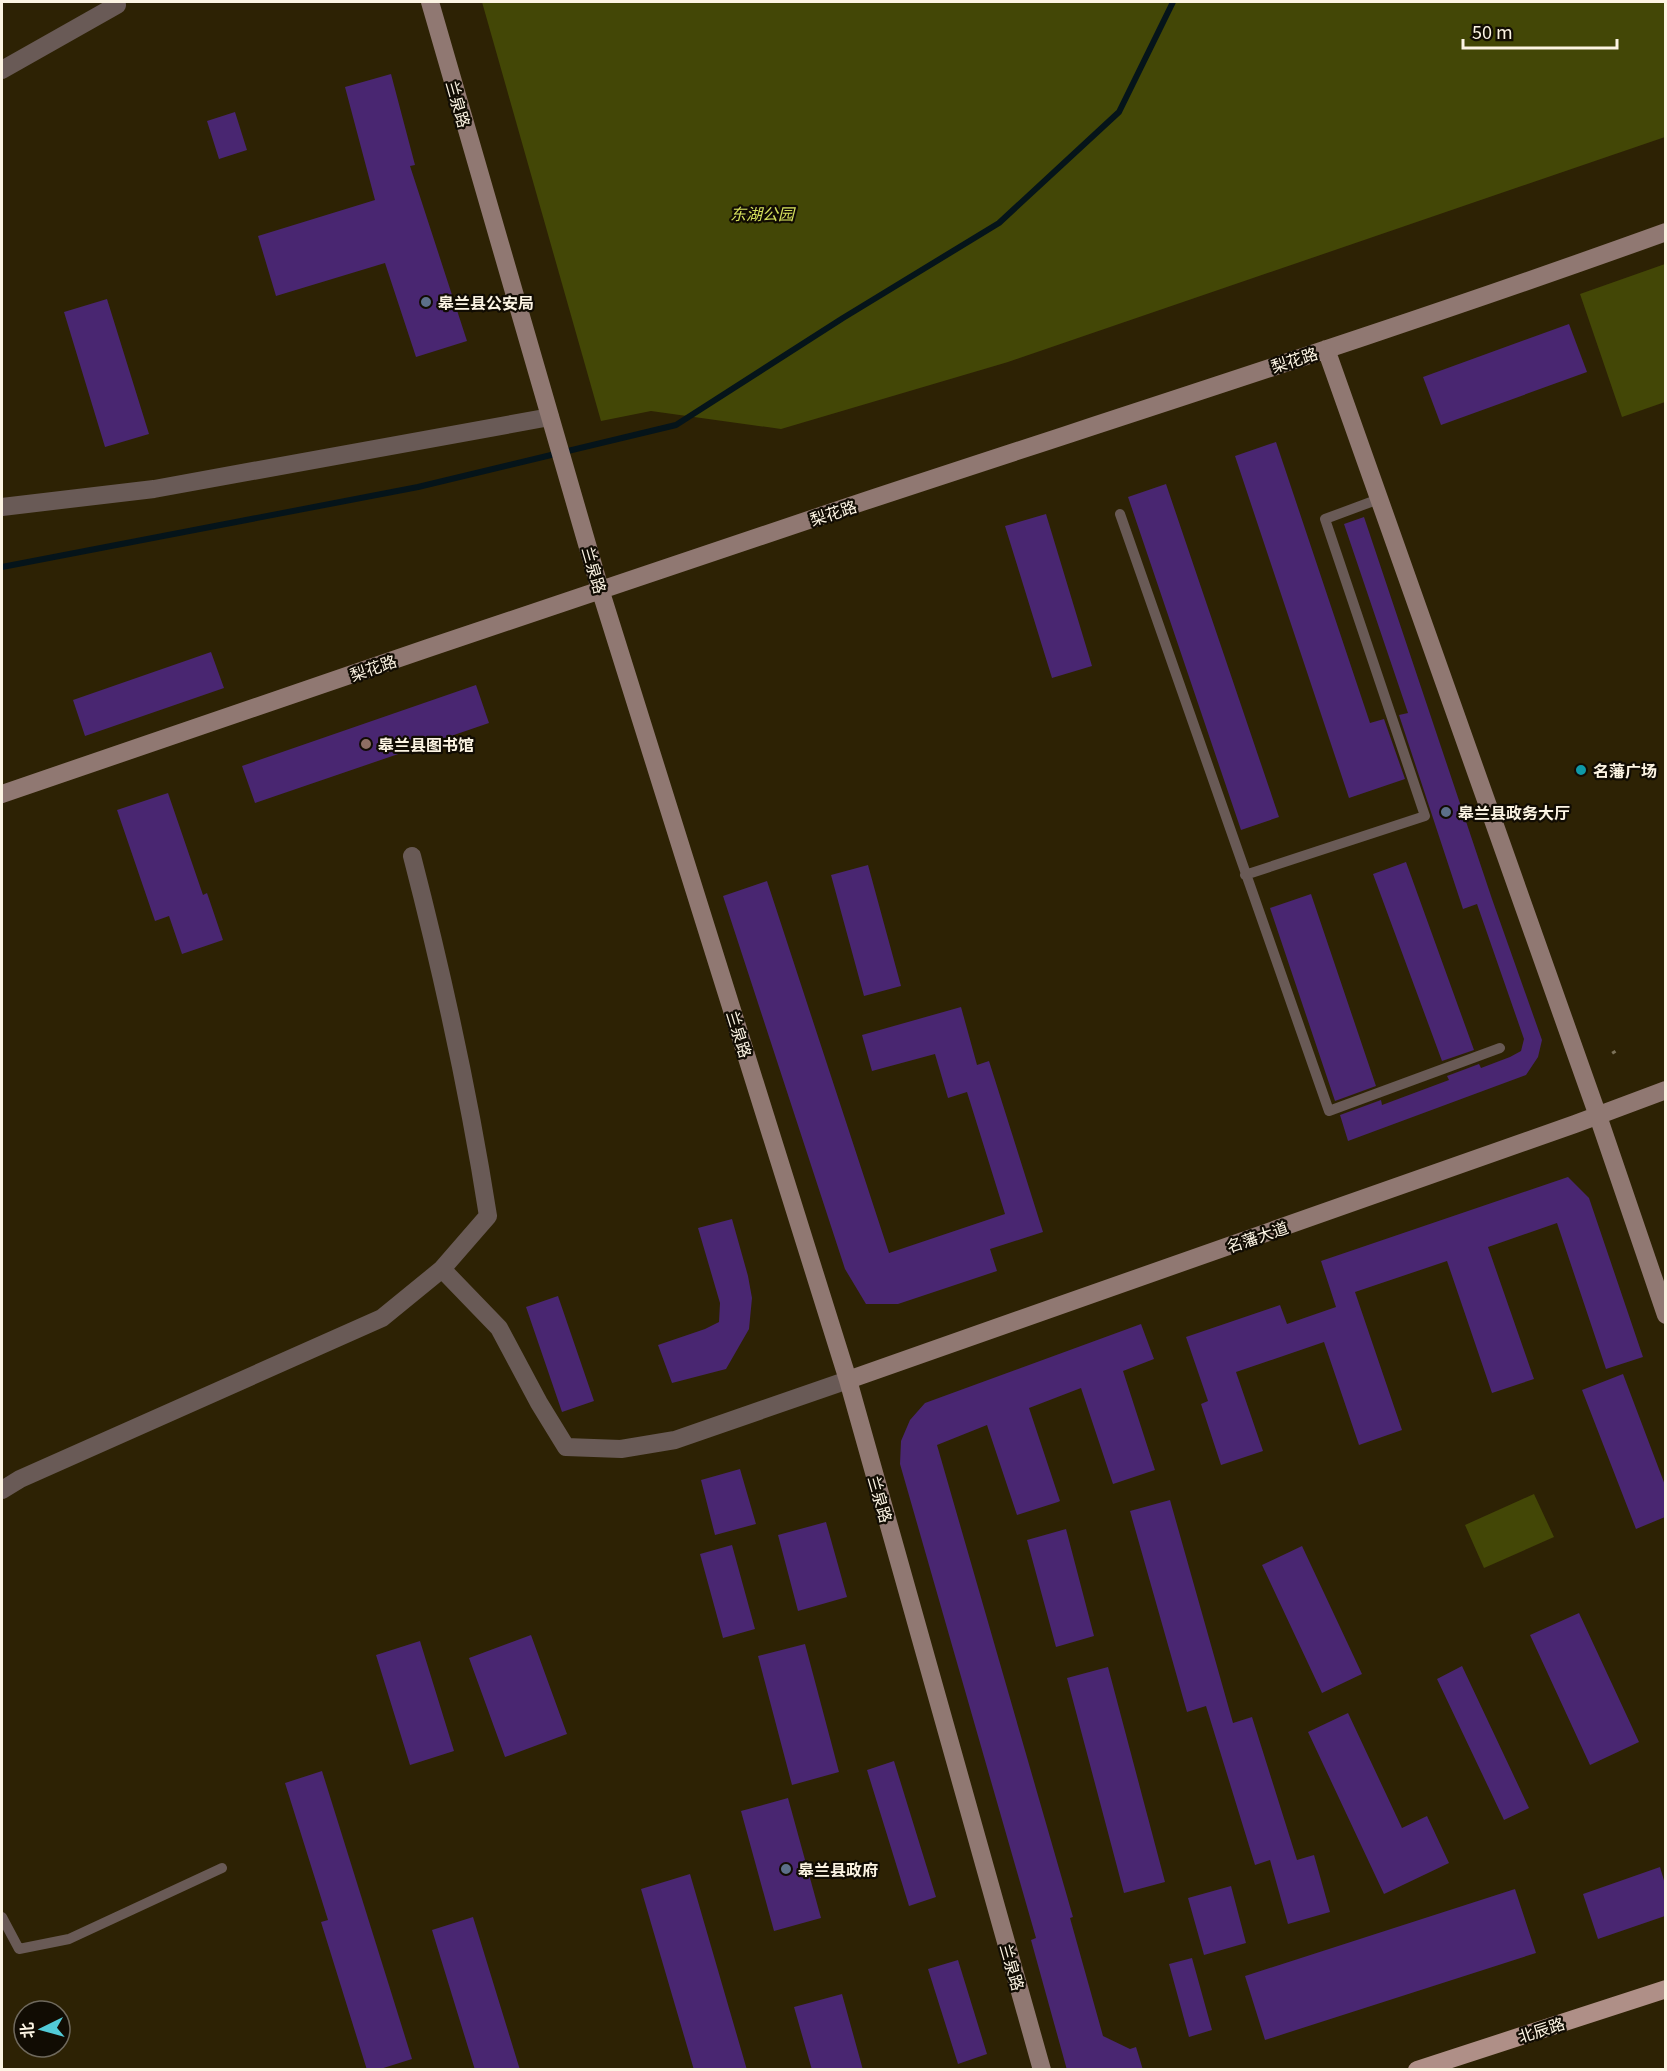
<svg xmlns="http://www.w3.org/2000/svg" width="1667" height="2071" font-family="Georgia,'Noto Sans SC',serif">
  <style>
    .green { fill: #434706 }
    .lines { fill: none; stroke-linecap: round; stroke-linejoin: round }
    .stream { stroke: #05141a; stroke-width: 6 }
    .building { fill: #492671 }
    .path { stroke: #7c7259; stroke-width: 4; stroke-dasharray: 3 3; stroke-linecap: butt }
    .lane { stroke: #695a56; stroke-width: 10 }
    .street { stroke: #695a56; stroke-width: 18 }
    .secondary { stroke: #907872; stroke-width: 18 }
    .primary { stroke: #af8f87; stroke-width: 18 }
    .service-dot { fill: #5c6f8a; stroke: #110c03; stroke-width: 2 }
    .education-dot { fill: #8d6e63; stroke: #110c03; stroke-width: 2 }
    .culture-dot { fill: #0f9aa8; stroke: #110c03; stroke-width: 2 }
    .labels { text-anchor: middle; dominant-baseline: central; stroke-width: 4.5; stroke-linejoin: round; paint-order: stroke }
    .street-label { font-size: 16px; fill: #fcf4e3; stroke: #110c03 }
    .park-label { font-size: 16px; font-style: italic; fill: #d5e05c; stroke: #110c03 }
    .poi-label { font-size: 16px; font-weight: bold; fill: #fcf4e3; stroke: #110c03; text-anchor: start }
  </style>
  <rect width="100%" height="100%" fill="#2d2204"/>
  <path class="green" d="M482,2h1183v135l-657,225 -227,67 -130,-18 -50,10z
    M1665,264v138l-43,15 -42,-123z
    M1534,1494l20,43 -70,31 -19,-43z"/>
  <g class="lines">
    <path class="stream" d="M2,567l416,-80 258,-62 167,-107 156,-95 120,-111 54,-110"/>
  </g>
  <path class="building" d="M391,74l24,91 -5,1 57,175 -51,16 -31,-94 -109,33 -18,-60 117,-36 -30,-113z
    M235,112l12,38 -28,9 -12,-38z
    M107,299l42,135 -44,13 -41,-135z
    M1569,324l18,48 -146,53 -18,-48z
    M1276,442l94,281 14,-4 21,60 -56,19 -114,-342z
    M1166,484l113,333 -38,13 -113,-333z
    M1046,514l46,152 -40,12 -47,-152z
    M1364,517l128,382 50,141 -4,17 -12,18 -178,66 -8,-26 41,-15 1,5 67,-25 -2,-4 32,-12 2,4 29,-11 11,-6 3,-12 -47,-135 -14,5 -64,-194 9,-2 -64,-189z
    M211,652l13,36 -139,48 -12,-36z
    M476,685l13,38 -234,80 -13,-37z
    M168,793l35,102 4,-2 16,47 -41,14 -13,-38 -14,5 -38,-111z
    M1406,862l68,188 -32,11 -69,-187z
    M868,865l33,121 -37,10 -33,-121z
    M767,881l122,372 116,-39 -38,-122 -19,6 -13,-44 -63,17 -10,-36 99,-28 16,58 12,-4 54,171 -53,17 7,22 -99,33h-32l-21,-35 -122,-373z
    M1311,894l65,192 -41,15 -65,-193z
    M1568,1177l21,21 54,159 -37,12 -49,-146 -69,24 46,132 -42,14 -45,-132 -92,31 47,138 -43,15 -35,-103 -88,30 27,79 -42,14 -20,-61 7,-3 -22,-64 94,-32 7,19 49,-17 -15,-46z
    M732,1219l16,57 4,22 -3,31 -23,40 -54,14 -14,-38 47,-16 14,-7 1,-19 -22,-75z
    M558,1296l36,105 -32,11 -36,-105z
    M1141,1324l13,35 -31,12 32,99 -42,14 -32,-96 -52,20 31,93 -2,1 -41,13 -30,-90 -50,20 136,472 -3,1 33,118 27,13 6,-2 7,23h-76l-36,-130 5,-2 -136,-474 1,-23 9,-21 15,-17z
    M1623,1374l42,111v32l-29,12 -54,-139z
    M740,1469l16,55 -41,11 -14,-55z
    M1170,1500l63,223 19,-6 45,143 17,-5 16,57 -42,12 -18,-64 -15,5 -49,-159 -19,6 -57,-201z
    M826,1522l21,75 -49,14 -20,-76z
    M1066,1529l28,107 -38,11 -29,-107z
    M732,1545l23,84 -32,9 -23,-84z
    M1302,1546l60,128 -40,19 -60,-128z
    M1579,1613l60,129 -49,23 -60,-130z
    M531,1635l36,99 -62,23 -36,-99z
    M420,1641l34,110 -44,14 -34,-110z
    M805,1644l34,128 -47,13 -34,-129z
    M1462,1666l67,142 -25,12 -67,-141z
    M1108,1667l57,215 -41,11 -57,-215z
    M1348,1713l54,115 25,-12 22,47 -65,31 -76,-162z
    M894,1761l42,136 -27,9 -42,-136z
    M322,1771l90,288 -35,11h-10l-46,-148 7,-2 -43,-137z
    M788,1798l33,120 -47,13 -33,-120z
    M1660,1867l5,17v32l-67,23 -15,-45z
    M690,1874l57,196h-53l-53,-181z
    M1231,1886l15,57 -42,12 -16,-57z
    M1515,1889l21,64 -271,87 -20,-64z
    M473,1917l47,153h-45l-43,-140z
    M1192,1958l20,72 -23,7 -20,-73z
    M958,1960l29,94 -29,10 -30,-95z
    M842,1994l21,76h-51l-18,-63z"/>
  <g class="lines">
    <path class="path" d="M1613,1051l2,3"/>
    <path class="lane" d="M1120,514l209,597 171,-63
      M1245,875l180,-59 -100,-297 54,-20
      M2,1917l17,32 50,-10 153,-71"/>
    <path class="street" d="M2,70l115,-65 -1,-3
      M2,507l152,-18 396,-72
      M442,1269l57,59 40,75 27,44 55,2 54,-9 173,-60
      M2,1490l18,-11 362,-161 60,-49 46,-53c-19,-122 -45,-240 -76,-360"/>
    <path class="secondary" d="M430,2l170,587 248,791 194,690
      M1326,349l272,767 68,199
      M2,794c286,-98 573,-197 860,-292 269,-89 538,-174 804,-270
      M848,1380l727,-256 91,-34"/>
    <path class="primary" d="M1417,2070l249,-81"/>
  </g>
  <g class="service-dot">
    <circle cx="426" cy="302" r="6"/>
    <circle cx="1446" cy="812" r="6"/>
    <circle cx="786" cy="1869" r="6"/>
  </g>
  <circle class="education-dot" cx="366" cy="744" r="6"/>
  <circle class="culture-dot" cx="1581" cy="770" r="6"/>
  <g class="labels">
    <g class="street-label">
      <text transform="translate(459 104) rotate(74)">兰泉路</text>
      <text transform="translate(1294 359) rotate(-18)">梨花路</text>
      <text transform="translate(833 512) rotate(-18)">梨花路</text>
      <text transform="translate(595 570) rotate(74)">兰泉路</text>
      <text transform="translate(373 667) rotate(-19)">梨花路</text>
      <text transform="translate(740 1034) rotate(73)">兰泉路</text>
      <text transform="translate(1257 1236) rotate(-19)">名藩大道</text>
      <text transform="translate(881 1499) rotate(74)">兰泉路</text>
      <text transform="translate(1013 1967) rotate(74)">兰泉路</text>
      <text transform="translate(1541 2029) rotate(-18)">北辰路</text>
    </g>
    <g class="park-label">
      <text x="762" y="213">东湖公园</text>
    </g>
    <g class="poi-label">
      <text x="438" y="302">皋兰县公安局</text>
      <text x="378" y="744">皋兰县图书馆</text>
      <text x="1593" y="770">名藩广场</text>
      <text x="1458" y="812">皋兰县政务大厅</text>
      <text x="798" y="1869">皋兰县政府</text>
    </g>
  </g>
  <rect width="1667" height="2071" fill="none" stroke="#fcf4e3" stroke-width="6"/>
  <g transform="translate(42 2029) rotate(265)"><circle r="28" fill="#110c03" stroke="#6f695d" stroke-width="1.5"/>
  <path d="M0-4.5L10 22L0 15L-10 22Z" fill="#52cbd8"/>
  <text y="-9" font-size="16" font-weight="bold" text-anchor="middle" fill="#fcf4e3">北</text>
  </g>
  <path d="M1463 39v9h154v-9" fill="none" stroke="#fcf4e3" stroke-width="3"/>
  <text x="1472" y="39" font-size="18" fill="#fcf4e3" stroke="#110c03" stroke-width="4.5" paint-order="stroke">50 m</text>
</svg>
